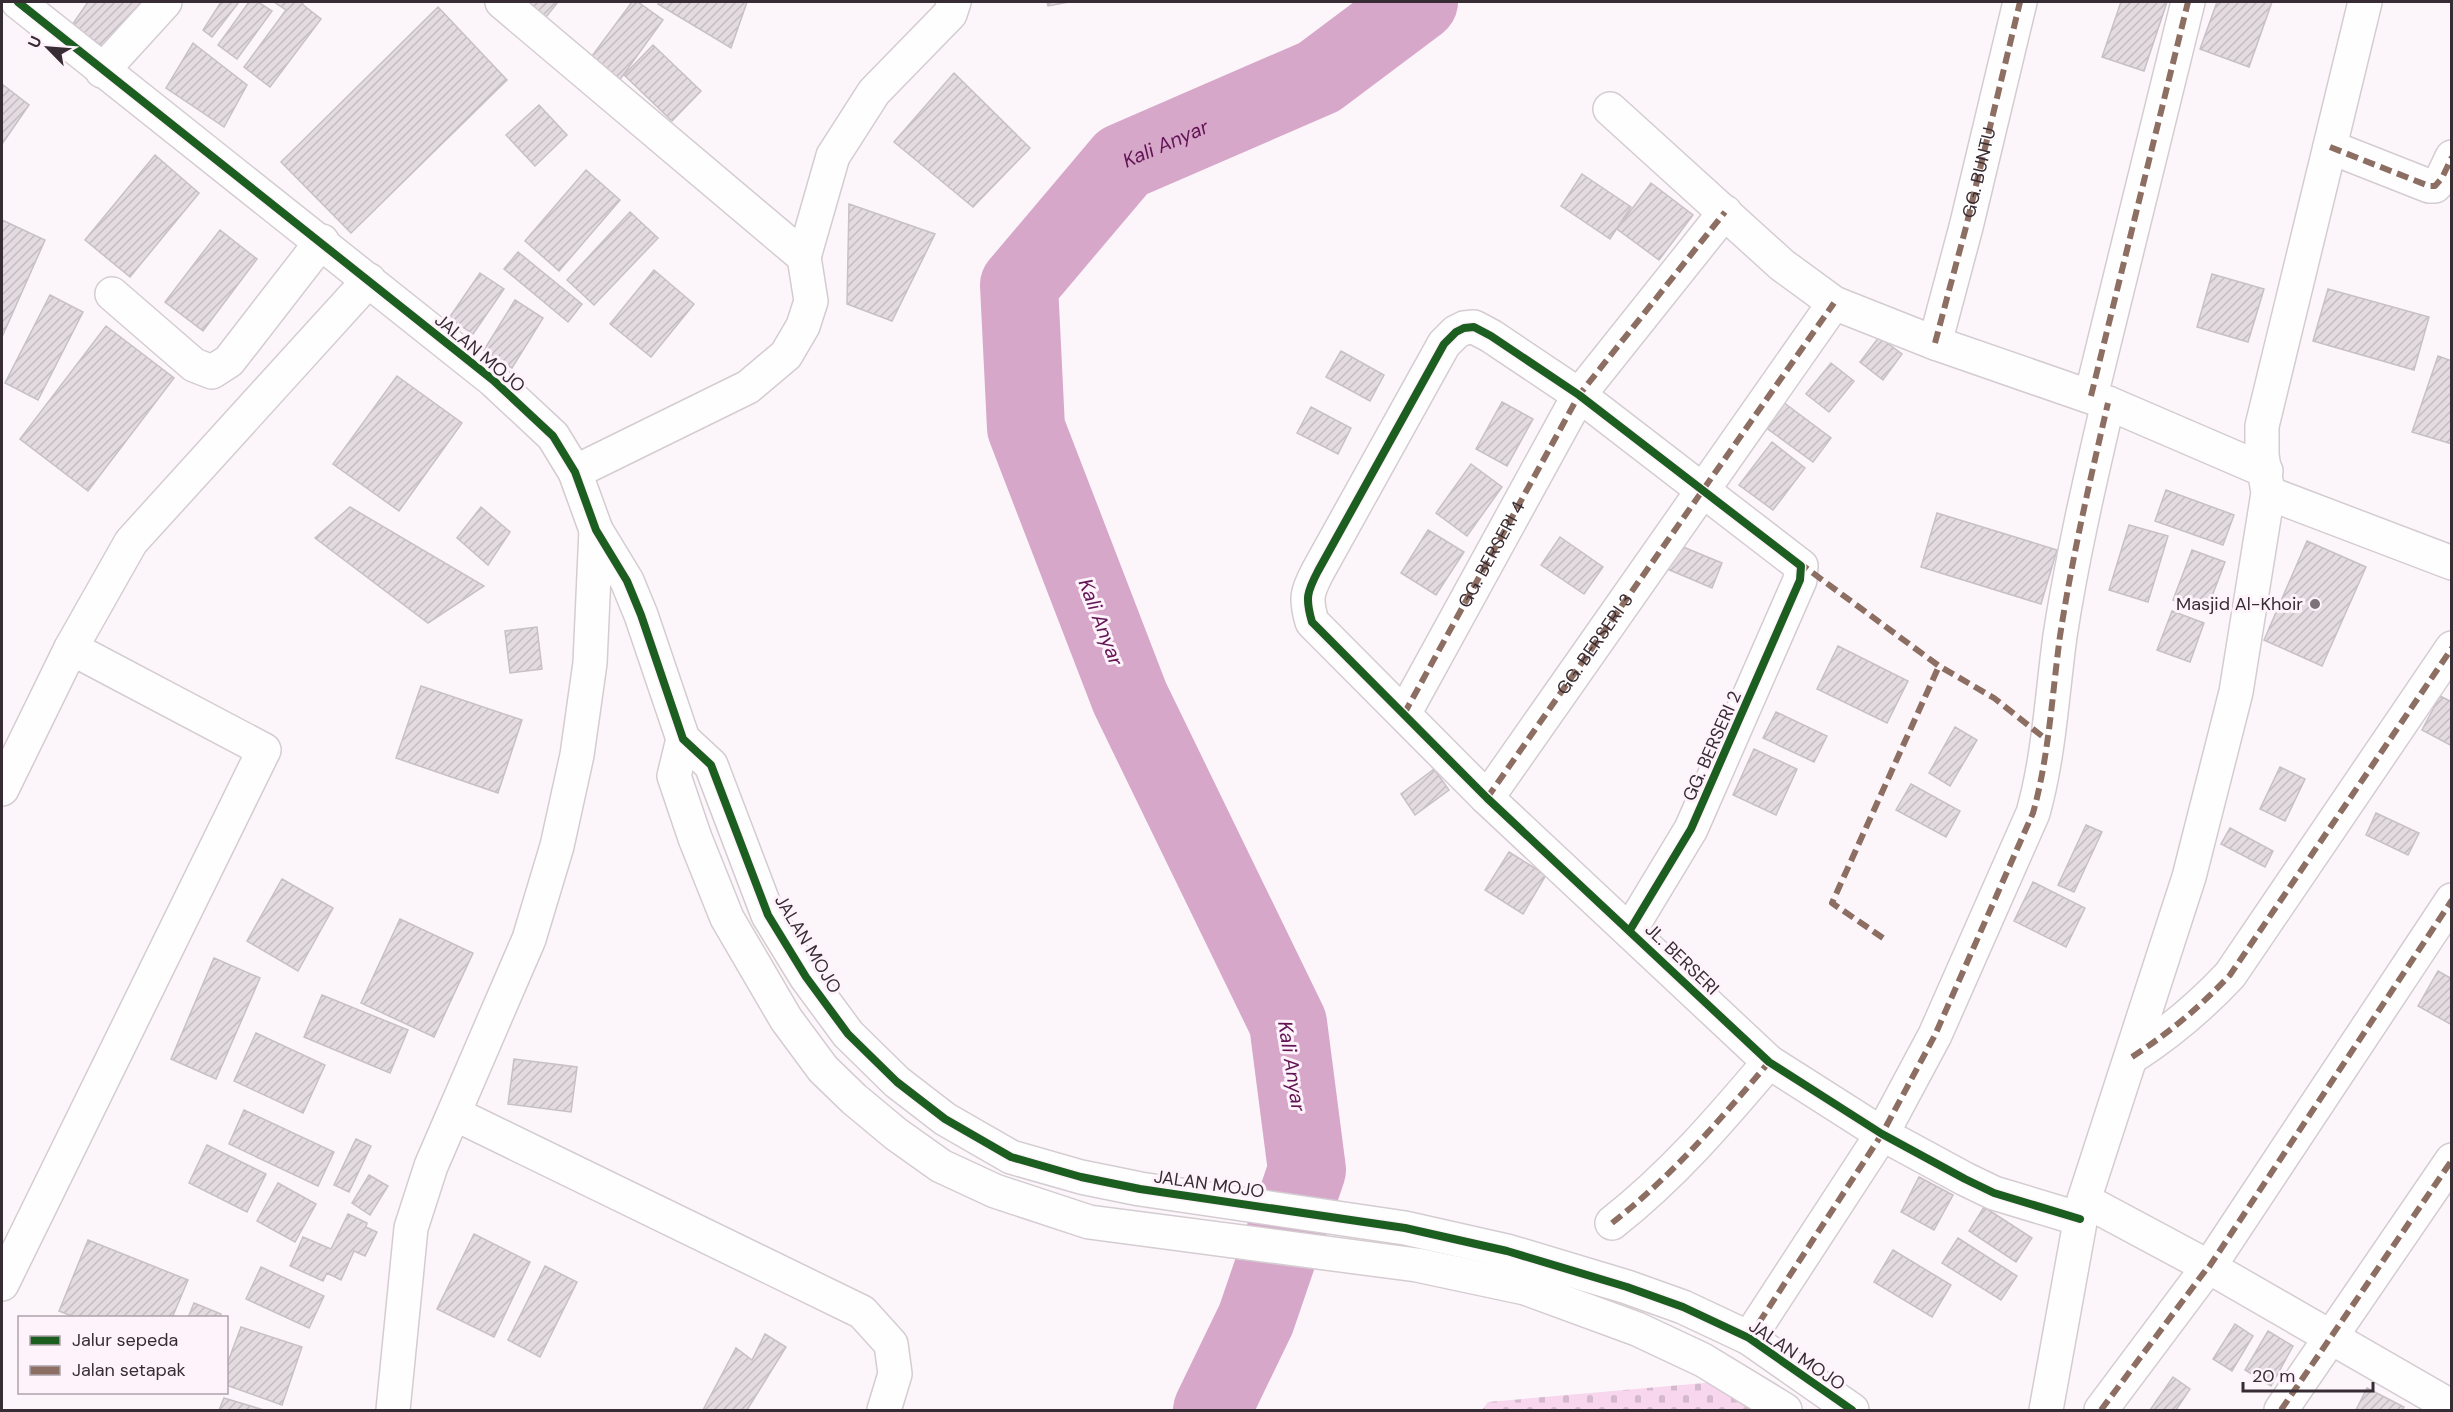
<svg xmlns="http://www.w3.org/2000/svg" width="2453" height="1412" font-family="'DM Sans',sans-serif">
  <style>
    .cemetery { fill: url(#cemetery-stones) }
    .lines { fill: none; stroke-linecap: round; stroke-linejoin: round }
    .river { stroke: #d7a7ca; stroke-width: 78 }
    .building { fill: url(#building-hatch); stroke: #c7c0c5; stroke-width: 1.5 }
    .minor-casing { stroke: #d4ccd1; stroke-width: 36 }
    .minor { stroke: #fffefe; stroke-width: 33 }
    .quiet { stroke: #8d6e63; stroke-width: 6; stroke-dasharray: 12 6; stroke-linecap: butt }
    .cycleway-casing { stroke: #fff3fb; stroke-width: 11 }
    .cycleway { stroke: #1b5e20; stroke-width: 8 }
    .poi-dot { fill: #7c7379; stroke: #fff3fb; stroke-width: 2 }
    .labels { text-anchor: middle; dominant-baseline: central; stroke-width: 6; stroke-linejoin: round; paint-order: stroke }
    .street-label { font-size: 18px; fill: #372c34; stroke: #fff3fb }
    .poi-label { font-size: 18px; fill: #372c34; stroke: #fff3fb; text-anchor: end }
    .water-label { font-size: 20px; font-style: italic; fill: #611353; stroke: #fff3fb }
  </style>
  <defs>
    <pattern id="cemetery-stones" width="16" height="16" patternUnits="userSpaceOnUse" patternTransform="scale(1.5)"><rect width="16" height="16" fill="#f7d6ee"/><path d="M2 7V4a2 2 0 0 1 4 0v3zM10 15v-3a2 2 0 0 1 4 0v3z" fill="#d4b8cd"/></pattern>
    <pattern id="building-hatch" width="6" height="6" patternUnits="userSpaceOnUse" patternTransform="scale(1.5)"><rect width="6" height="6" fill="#e3dbe0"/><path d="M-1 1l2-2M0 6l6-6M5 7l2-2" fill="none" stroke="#c3bcc1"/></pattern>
  </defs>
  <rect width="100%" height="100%" fill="#fcf6fa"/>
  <path class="cemetery" d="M1739,1380l27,30h-284l6,-8z"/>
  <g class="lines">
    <path class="river" id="s1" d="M1212,1410l44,-91 51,-149 -19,-147 -158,-325 -104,-270 -7,-143 104,-123 196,-85 100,-75"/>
  </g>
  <path class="building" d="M88,2h57l-34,50 -39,-27z
    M221,2h18l-27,35 -9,-7z
    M249,2h9l14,9 -35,48 -19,-14z
    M274,2h30l-2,2 19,15 -51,68 -26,-20 42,-57z
    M516,2h42l-16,20z
    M632,2h6l25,18 -47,65 -30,-21z
    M660,2h87l-16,46 -73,-44z
    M1047,2h22l-21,4z
    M2121,2h46l-23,69 -42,-14z
    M2217,2h55l-23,65 -49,-18z
    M438,7l69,73 -156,153 -70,-71z
    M193,43l54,42 -23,42 -58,-39z
    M653,45l48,46 -29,30 -48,-46z
    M954,73l76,75 -57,59 -79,-65z
    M2,84l27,21 -27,39z
    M539,105l28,30 -32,31 -29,-31z
    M155,155l44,38 -69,84 -45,-37z
    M586,170l34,30 -61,71 -34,-30z
    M1582,174l49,33 -21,32 -49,-33z
    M1651,183l42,32 -34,45 -42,-31z
    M849,204l86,30 -43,87 -45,-17z
    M630,212l28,26 -64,67 -27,-25z
    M2,220l43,20 -43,97z
    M220,230l37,29 -54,72 -38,-29z
    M518,252l64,52 -14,18 -64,-53z
    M654,270l40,34 -43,53 -41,-33z
    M480,273l24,16 -31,45 -24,-16z
    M2212,274l52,15 -16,53 -51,-15z
    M2328,289l101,28 -15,53 -101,-29z
    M50,295l33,17 -45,88 -33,-17z
    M515,300l28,18 -31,50 -28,-18z
    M106,326l68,52 -86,113 -68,-52z
    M1879,337l23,17 -19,26 -23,-18z
    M1341,351l43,24 -14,26 -44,-24z
    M2438,356l14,5v83l-40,-12z
    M1831,363l23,18 -25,31 -23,-18z
    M397,376l65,47 -63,88 -66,-47z
    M1502,402l31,17 -26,47 -31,-17z
    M1783,402l48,36 -18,24 -48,-35z
    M1311,407l40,21 -13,26 -41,-21z
    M1772,442l33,26 -32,42 -34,-25z
    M1471,464l31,23 -35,49 -31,-23z
    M2166,490l68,25 -11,30 -68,-24z
    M350,507l134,79 -56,37 -113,-85z
    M481,507l29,25 -22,33 -31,-27z
    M1937,513l120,37 -16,54 -120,-37z
    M2129,525l39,11 -20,66 -39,-12z
    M1428,530l36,22 -28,43 -35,-22z
    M1560,537l43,30 -19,27 -43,-29z
    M2307,541l59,26 -44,99 -58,-26z
    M1676,544l46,19 -10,25 -47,-20z
    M2192,550l33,12 -19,50 -33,-12z
    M2172,611l32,12 -14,39 -33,-12z
    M537,627l5,42 -32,4 -5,-42z
    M1838,646l70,35 -21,42 -70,-34z
    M421,686l101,34 -24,73 -102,-35z
    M2440,696l12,6v44l-30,-16z
    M1776,712l51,24 -13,26 -51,-24z
    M1955,727l22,13 -27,46 -21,-13z
    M1754,749l43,20 -21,46 -43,-20z
    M2280,767l25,12 -20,42 -25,-12z
    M1434,769l15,21 -34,25 -14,-21z
    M1911,784l49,27 -14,26 -50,-27z
    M2376,813l43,20 -11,22 -42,-20z
    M2086,825l16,7 -28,60 -16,-7z
    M2230,828l43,23 -8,16 -44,-23z
    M1509,852l37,23 -23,39 -38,-24z
    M282,879l51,29 -35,63 -51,-30z
    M2033,882l52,26 -19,39 -52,-26z
    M400,919l73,34 -39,84 -73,-34z
    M214,958l46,20 -44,101 -45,-20z
    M2438,971l14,8v46l-34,-19z
    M322,995l86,35 -18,43 -86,-36z
    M256,1033l69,32 -22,48 -69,-32z
    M514,1059l63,8 -6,45 -63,-8z
    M244,1110l90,42 -16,34 -89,-42z
    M356,1139l15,7 -22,46 -15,-7z
    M207,1145l59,29 -19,38 -58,-29z
    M369,1175l19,11 -18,29 -18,-12z
    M1919,1177l34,18 -19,35 -33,-18z
    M278,1183l38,21 -21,38 -38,-21z
    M1984,1207l48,31 -16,24 -47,-31z
    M348,1214l19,9 -1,4 11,5 -12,24 -11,-5 -13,29 -14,-7 -4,8 -33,-15 13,-29 28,12z
    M474,1234l56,28 -36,75 -57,-28z
    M1958,1238l59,38 -16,24 -59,-37z
    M88,1240l100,40 -16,38h-95l-18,-7z
    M1893,1250l58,35 -19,32 -58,-35z
    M545,1266l32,16 -37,75 -32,-17z
    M261,1267l63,29 -15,32 -63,-29z
    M194,1303l27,11 -1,4h-32z
    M2235,1324l18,12 -21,35 -19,-12z
    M241,1327l61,20 -20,58 -56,-20v-18z
    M2268,1331l25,15 -22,40 -26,-16z
    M765,1334l21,13 -39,63h-44l33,-62 16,12z
    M2173,1377l17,12 -14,21h-26z
    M2367,1388l37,19 -2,3h-46z
    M224,1398l40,12h-45z"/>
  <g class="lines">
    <defs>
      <g id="minor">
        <path d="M18,2l475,378 60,56 22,36 21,58 31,51 14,34 42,124 28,26 57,150 38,62 42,57 49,48 48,37 66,38 70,20 59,12 265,39 102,23 120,36 56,20 66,31 103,72"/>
        <path d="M502,2l302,255 7,44 -8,25 -17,29 -38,32 -173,85"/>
        <path d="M102,71l63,-69"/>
        <path d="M1610,109l172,156 52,38 101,40 173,60 158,68"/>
        <path d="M2330,147l99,39h6l7,-8 10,-21"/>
        <path d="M804,257l29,-101 41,-64 76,-78 4,-12"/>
        <path d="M112,294l82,71 18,7 17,-11 93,-120"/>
        <path d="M1935,343l31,-116 54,-225"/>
        <path d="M2091,396l97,-394"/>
        <path d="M2268,493l184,70"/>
        <path id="s2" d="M1404,714l175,-319 146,-183"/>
        <path d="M683,739l-9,37 21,62 32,80 59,101 37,50 31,30 42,35 45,32 54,25 94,31 328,43 108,23 112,41 66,31 82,50"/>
        <path d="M2,789l69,-141 60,-106 238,-262"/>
        <path id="s3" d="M1487,798l347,-495"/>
        <path d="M1630,930l61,-101 109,-249 1,-14 -222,-171 -88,-59 -17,-9 -10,1 -8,4 -12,12 -126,227c-11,21 -13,27 -6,51l175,176 282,264 113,72 83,45 29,14 86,26"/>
        <path d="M2132,1057c37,-24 68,-50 98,-82l222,-327"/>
        <path d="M455,1114l407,198 29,32 4,30 -11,36"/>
        <path d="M2084,1200l125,67 243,140"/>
        <path d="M1612,1223c60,-47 108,-103 157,-161"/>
        <path d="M2209,1267l243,-367"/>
        <path d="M2,1284l262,-534 -193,-102"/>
        <path d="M1749,1338l133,-204 53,-99 98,-222c16,-57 19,-118 27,-177 12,-78 30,-156 48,-233"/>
        <path d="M393,1410l18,-182 20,-62 98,-227 28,-93 20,-91 13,-92 6,-133"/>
        <path d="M2046,1410l38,-210 105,-323 47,-185 32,-199 -6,-38v-29l103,-424"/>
        <path d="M2101,1410l107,-143"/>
        <path d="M2281,1410l171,-250"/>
      </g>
    </defs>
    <use href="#minor" class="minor-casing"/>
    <use href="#minor" class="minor"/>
    <g class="quiet">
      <path d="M2330,147l99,39h6l7,-8 10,-21"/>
      <path id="s4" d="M1935,343l31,-116 54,-225"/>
      <path d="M2091,396l97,-394"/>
      <path d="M1798,562l141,104 55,32 53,42"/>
      <path d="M1404,714l175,-319 146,-183"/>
      <path d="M1487,798l347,-495"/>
      <path d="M1883,938l-51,-35 107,-237"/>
      <path d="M2132,1057c37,-24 68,-50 98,-82l222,-327"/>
      <path d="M1612,1223c60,-47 108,-103 157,-161"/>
      <path d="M2209,1267l243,-367"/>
      <path d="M1749,1338l133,-204 53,-99 98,-222c16,-57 19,-118 27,-177 12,-78 30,-156 48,-233"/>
      <path d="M2101,1410l107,-143"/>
      <path d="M2281,1410l171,-250"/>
    </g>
    <defs>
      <path id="cycleway" d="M18,2l475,378 60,56 22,36 21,58 31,51 14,34 42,124 28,26 57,150 38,62 42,57 49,48 48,37 66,38 70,20 59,12 265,39 102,23 120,36 56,20 66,31 103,72
        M1630,930l61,-101 109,-249 1,-14 -222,-171 -88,-59 -17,-9 -10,1 -8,4 -12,12 -126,227c-11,21 -13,27 -6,51l175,176 282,264 113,72 83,45 29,14 86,26"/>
    </defs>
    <use href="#cycleway" class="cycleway-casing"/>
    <use href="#cycleway" class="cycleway"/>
  </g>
  <circle class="poi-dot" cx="2315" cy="604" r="6"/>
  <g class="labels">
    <g class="street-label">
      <text stroke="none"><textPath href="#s4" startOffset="176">GG. BUNTU</textPath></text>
      <text transform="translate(480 353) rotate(40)">JALAN MOJO</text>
      <text stroke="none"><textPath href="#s2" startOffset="182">GG. BERSERI 4</textPath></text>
      <text stroke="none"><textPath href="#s3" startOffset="188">GG. BERSERI 3</textPath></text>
      <text transform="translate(1712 746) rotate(-66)">GG. BERSERI 2</text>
      <text transform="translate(808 944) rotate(59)">JALAN MOJO</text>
      <text transform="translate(1682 959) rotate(44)">JL. BERSERI</text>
      <text transform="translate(1209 1184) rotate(8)">JALAN MOJO</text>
      <text transform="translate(1797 1355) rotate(34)">JALAN MOJO</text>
    </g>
    <g class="poi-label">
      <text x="2303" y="604">Masjid Al-Khoir</text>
    </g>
    <g class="water-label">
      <text stroke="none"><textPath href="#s1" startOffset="1408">Kali Anyar</textPath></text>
      <text transform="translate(1101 622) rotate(69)">Kali Anyar</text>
      <text transform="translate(1292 1066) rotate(81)">Kali Anyar</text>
    </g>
  </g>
  <rect width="2453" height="1412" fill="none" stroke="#372c34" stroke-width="6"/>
  <rect x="18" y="1316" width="210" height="78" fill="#fff3fb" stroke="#afa3ab" stroke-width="1.5"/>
  <rect x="30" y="1336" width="30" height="9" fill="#1b5e20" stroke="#afa3ab" stroke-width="1.5"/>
  <text x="72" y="1346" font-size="18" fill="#372c34">Jalur sepeda</text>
  <rect x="30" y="1366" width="30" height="9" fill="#8d6e63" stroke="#afa3ab" stroke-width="1.5"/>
  <text x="72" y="1376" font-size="18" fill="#372c34">Jalan setapak</text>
  <g transform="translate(48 48) rotate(295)" stroke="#fff3fb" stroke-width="4.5" paint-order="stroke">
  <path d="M0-4.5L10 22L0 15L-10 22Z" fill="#372c34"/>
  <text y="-9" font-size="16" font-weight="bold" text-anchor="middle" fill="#372c34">U</text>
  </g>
  <path d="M2243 1382v9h130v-9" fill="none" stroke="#372c34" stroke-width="3"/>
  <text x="2252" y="1382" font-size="18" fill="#372c34" stroke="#fff3fb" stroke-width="4.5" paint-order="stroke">20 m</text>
</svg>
